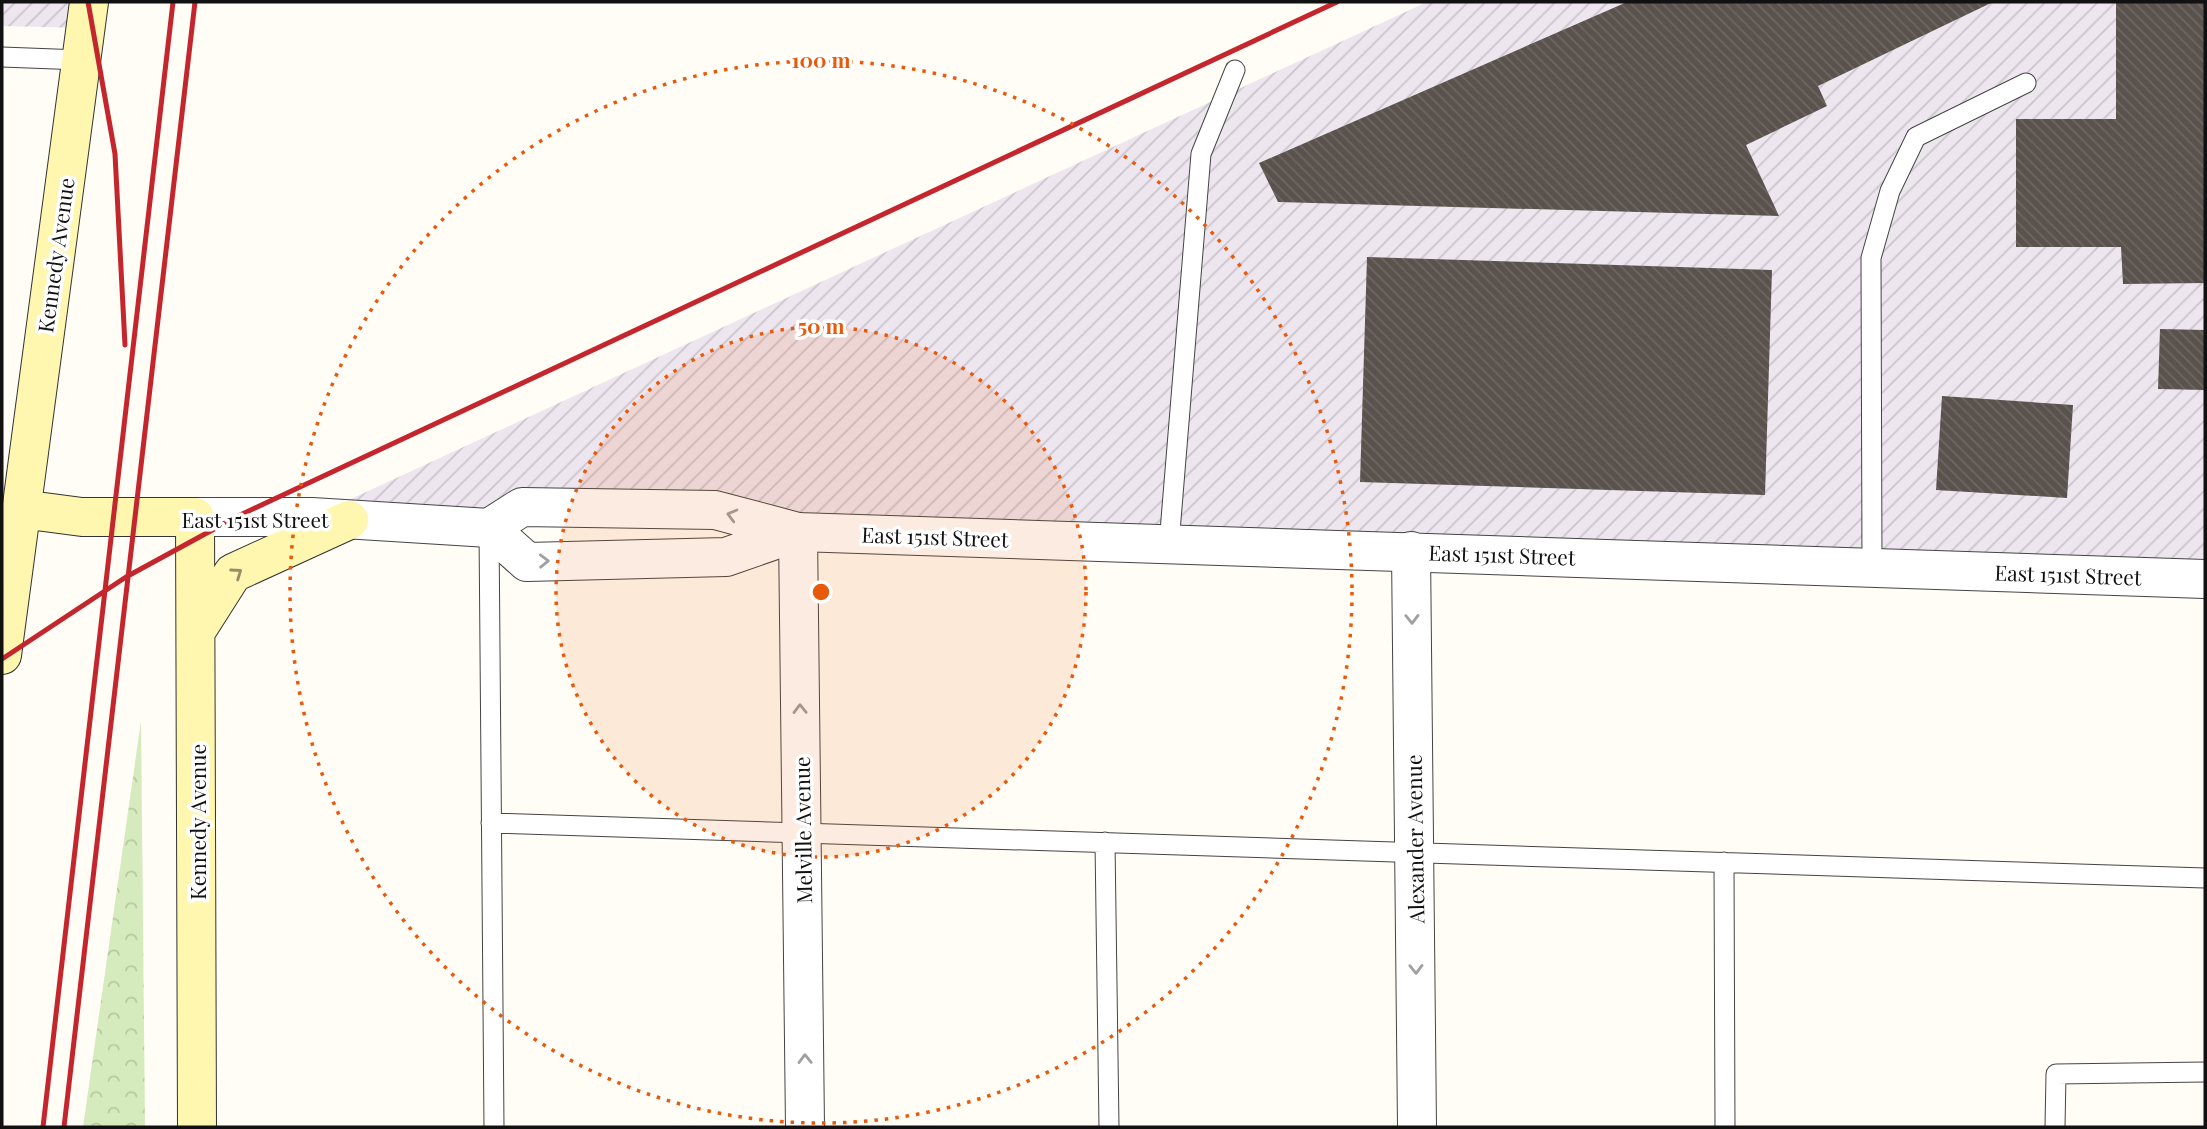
<svg xmlns="http://www.w3.org/2000/svg" width="2207" height="1129" font-family="'Playfair Display',serif">
  <style>
    .industrial { fill: url(#industrial-furrows) }
    .park { fill: url(#park-crowns) }
    .building { fill: url(#building-back-hatch) }
    .lines { fill: none; stroke-linecap: round; stroke-linejoin: round }
    .service-casing { stroke: #444; stroke-width: 21 }
    .minor-casing { stroke: #444; stroke-width: 40 }
    .tertiary-casing { stroke: #444; stroke-width: 40 }
    .secondary-casing { stroke: #333; stroke-width: 40 }
    .service { stroke: #fff; stroke-width: 19 }
    .minor { stroke: #fff; stroke-width: 38 }
    .tertiary { stroke: #fff; stroke-width: 38 }
    .secondary { stroke: #fff6b0; stroke-width: 38 }
    .rail { stroke: #c4262e; stroke-width: 5 }
    .oneway { stroke: #a0a0a0 }
    .oneway2 { stroke: #948f68 }
    .ring { fill: none; stroke: #e8590c; stroke-width: 3.5; stroke-dasharray: 3.5 7 }
    .labels { text-anchor: middle; dominant-baseline: central; stroke-width: 7; stroke-linejoin: round; paint-order: stroke }
    .street-label { font-size: 21px; fill: #111; stroke: #fff }
    .centre { fill: #e8590c; stroke: #fff; stroke-width: 3.5 }
    .ring-label { font-size: 21px; text-anchor: middle; font-weight: bold; fill: #e8590c; stroke: #fff; stroke-width: 7; stroke-linejoin: round; paint-order: stroke }
  </style>
  <defs>
    <pattern id="industrial-furrows" width="10" height="10" patternUnits="userSpaceOnUse" patternTransform="scale(1.75)"><rect width="10" height="10" fill="#eee6ef"/><path d="M-1 1l2-2M0 10L10 0M9 11l2-2" fill="none" stroke="#cbc4cc"/></pattern>
    <pattern id="park-crowns" width="20" height="18" patternUnits="userSpaceOnUse" patternTransform="scale(1.75)"><rect width="20" height="18" fill="#d5ebbd"/><path d="M2 6a3 3 0 1 1 6 0M12 15a3 3 0 1 1 6 0" fill="none" stroke="#b6c8a1"/></pattern>
    <pattern id="building-back-hatch" width="6" height="6" patternUnits="userSpaceOnUse" patternTransform="scale(1.75)"><rect width="6" height="6" fill="#5a524d"/><path d="M-1 5l2 2M0 0l6 6M5-1l2 2" fill="none" stroke="#6d6662"/></pattern>
  </defs>
  <rect width="100%" height="100%" fill="#fffdf5"/>
  <path class="industrial" d="M2,2h85l-3,26 -82,-2z
    M1427,2h778v577l-1490,-69 -403,7z"/>
  <path class="park" d="M141,721l4,406h-62z"/>
  <path class="building" d="M1627,2h366l-175,84 9,20 -81,39 33,71 -501,-14 -19,-39z
    M2116,2h89v281l-82,1 -2,-37h-105v-128h100z
    M1367,257l405,13 -7,225 -405,-13z
    M2160,329l45,1v60l-47,-1z
    M1942,396l131,9 -6,93 -131,-8z"/>
  <g class="lines">
    <defs>
      <path id="service" d="M2,57l79,3
        M489,530l5,597
        M1169,544l32,-390 34,-84
        M1872,567l-1,-309 19,-67 26,-54 110,-54
        M491,823l1714,55
        M1105,842l4,285
        M1724,862l1,265
        M2055,1127l1,-53 149,-2"/>
      <path id="minor" d="M798,532l7,595
        M1411,551l6,576"/>
      <path id="tertiary" d="M195,517h117l177,11 33,-21 193,3 83,22 1407,47
        M489,528l38,34 199,-5 72,-25"/>
      <path id="secondary" d="M21,509l61,8h113l2,610
        M198,628l35,-55 116,-53
        M2,655l87,-653"/>
    </defs>
    <use href="#service" class="service-casing"/>
    <use href="#minor" class="minor-casing"/>
    <use href="#tertiary" class="tertiary-casing"/>
    <use href="#secondary" class="secondary-casing"/>
    <use href="#service" class="service"/>
    <use href="#minor" class="minor"/>
    <use href="#tertiary" class="tertiary"/>
    <use href="#secondary" class="secondary"/>
    <path class="rail" d="M88,2l27,152 10,191
      M2,659l124,-82 112,-61 1099,-514
      M43,1127l130,-1125
      M64,1127l131,-1125"/>
  </g>
  <defs><path id="oneway-chevron" d="M-2-3.5L2.5 0L-2 3.5" fill="none" stroke-width="1.6" stroke-linecap="round" stroke-linejoin="round" transform="scale(1.75)"/></defs>
  <g class="oneway">
    <use href="#oneway-chevron" transform="translate(732 515) rotate(-165)"/>
    <use href="#oneway-chevron" transform="translate(544 561) rotate(-1)"/>
    <use href="#oneway-chevron" transform="translate(1412 619) rotate(89)"/>
    <use href="#oneway-chevron" transform="translate(800 709) rotate(-91)"/>
    <use href="#oneway-chevron" transform="translate(1416 969) rotate(89)"/>
    <use href="#oneway-chevron" transform="translate(805 1059) rotate(-91)"/>
  </g>
  <use class="oneway2" href="#oneway-chevron" transform="translate(237 573) rotate(-35)"/>
  <circle cx="821" cy="592" r="265" fill="#e8590c" fill-opacity=".12"/>
  <g class="ring">
    <circle cx="821" cy="592" r="265"/>
    <circle cx="821" cy="592" r="531"/>
  </g>
  <g class="labels">
    <g class="street-label">
      <text transform="translate(55 255) rotate(-82)">Kennedy Avenue</text>
      <text x="255" y="519">East 151st Street</text>
      <text transform="translate(935 536) rotate(2)">East 151st Street</text>
      <text transform="translate(1502 554) rotate(2)">East 151st Street</text>
      <text transform="translate(2068 574) rotate(2)">East 151st Street</text>
      <text transform="translate(197 822) rotate(-90)">Kennedy Avenue</text>
      <text transform="translate(802 830) rotate(-91)">Melville Avenue</text>
      <text transform="translate(1414 839) rotate(-91)">Alexander Avenue</text>
    </g>
  </g>
  <circle cx="821" cy="592" r="10" class="centre"/>
  <g class="ring-label">
    <text x="821" y="68">100 m</text>
    <text x="821" y="334">50 m</text>
  </g>
  <rect width="2207" height="1129" fill="none" stroke="#111111" stroke-width="7"/>
</svg>
